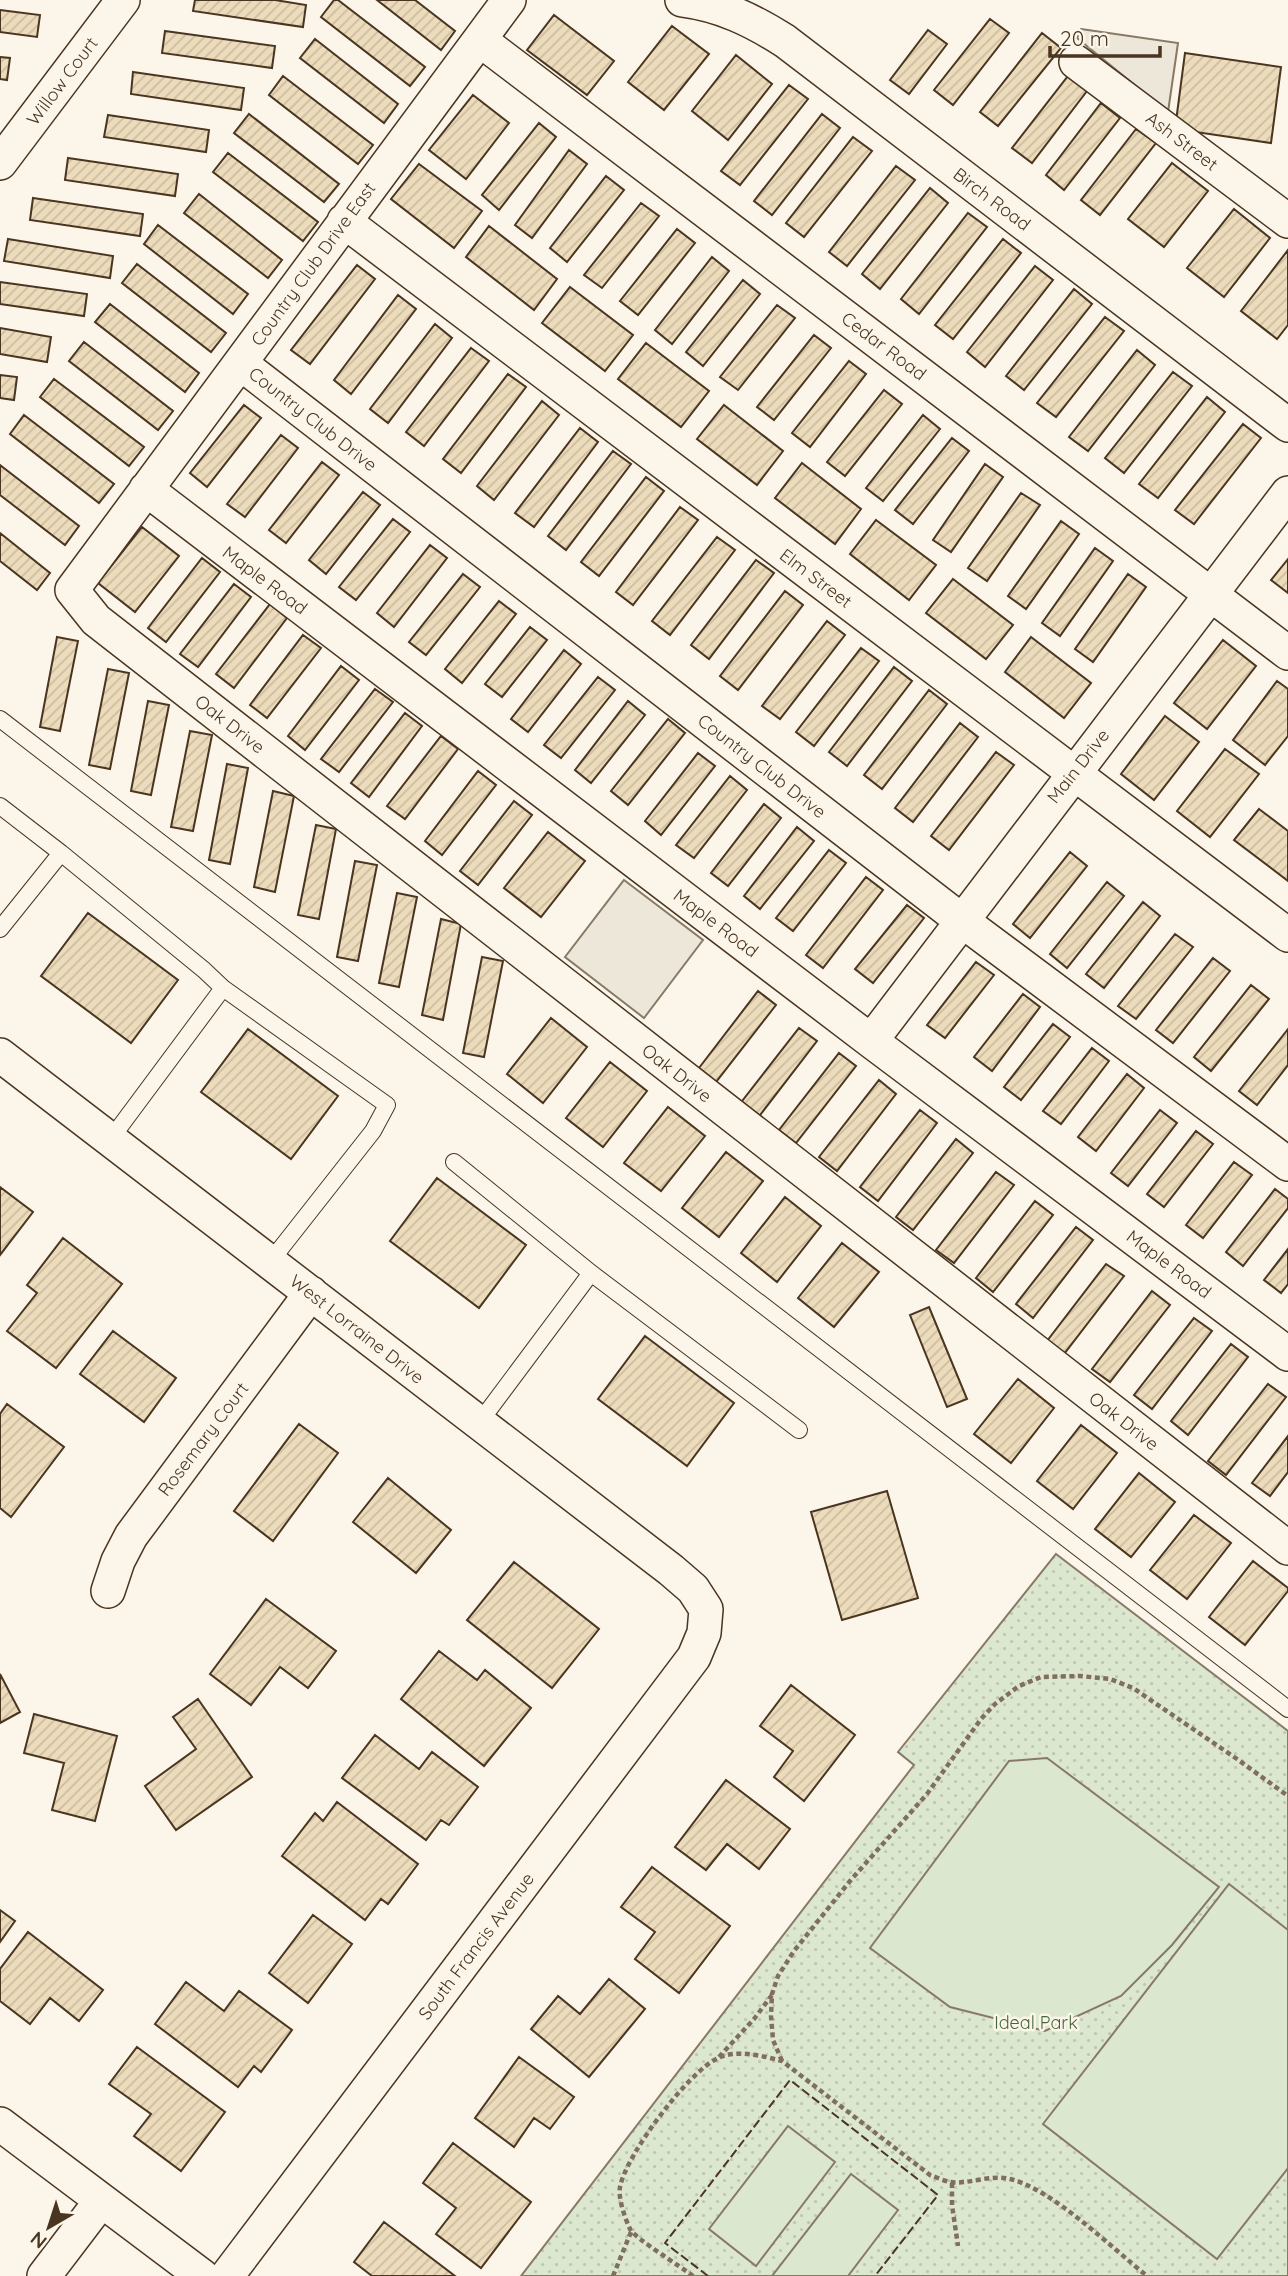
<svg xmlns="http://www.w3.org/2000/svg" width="1288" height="2276" font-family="Quicksand,sans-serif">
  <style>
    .park { fill: url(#park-dots); stroke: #887966; stroke-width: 2 }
    .garden { fill: #dce7d0; stroke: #887966; stroke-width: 2 }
    .parking { fill: #ede7d9; stroke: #887966; stroke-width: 2 }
    .building { fill: url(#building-hatch); stroke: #4a3520; stroke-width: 2 }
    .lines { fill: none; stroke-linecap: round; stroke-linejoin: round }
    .service-casing { stroke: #4a3520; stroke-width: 18 }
    .minor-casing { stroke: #4a3520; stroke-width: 36 }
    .path { stroke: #7f6f5c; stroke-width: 4.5; stroke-dasharray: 5 3.5; stroke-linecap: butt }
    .service { stroke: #fbf6e9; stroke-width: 16 }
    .minor { stroke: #fbf6e9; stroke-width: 33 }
    .fence { stroke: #4a3520; stroke-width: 2; stroke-dasharray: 9 3.5; stroke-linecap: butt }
    .labels { text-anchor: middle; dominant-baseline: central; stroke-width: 5; stroke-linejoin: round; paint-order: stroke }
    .street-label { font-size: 18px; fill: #4a3520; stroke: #fbf6e9 }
    .park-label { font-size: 18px; fill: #436837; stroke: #fbf6e9 }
  </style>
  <defs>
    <pattern id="park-dots" width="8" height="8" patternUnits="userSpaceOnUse" patternTransform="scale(1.75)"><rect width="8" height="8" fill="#dce7d0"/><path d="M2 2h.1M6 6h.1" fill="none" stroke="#bec7b2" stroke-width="1.8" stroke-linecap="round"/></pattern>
    <pattern id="building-hatch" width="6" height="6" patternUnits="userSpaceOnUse" patternTransform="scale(1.75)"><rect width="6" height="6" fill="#ecdcbc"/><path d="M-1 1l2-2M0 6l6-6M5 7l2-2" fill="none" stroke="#ccbda1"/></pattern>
  </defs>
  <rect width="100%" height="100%" fill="#fbf6e9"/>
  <path class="park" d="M1056,1554l232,177v545h-767l393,-511 -16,-13z"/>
  <path class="garden" d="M1047,1758l172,129 -47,58 -51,51 -76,35 -95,-24 -80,-59 139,-187z
    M1229,1884l59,46v238l-71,91 -174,-135z
    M788,2126l47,36 -79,104 -47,-37z
    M851,2174l47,36 -50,66h-76z"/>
  <path class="parking" d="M1081,29l97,14 -10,69 -91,-74z
    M624,880l79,60 -59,78 -79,-61z"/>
  <path class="building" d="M195,0h80l31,5 -3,22 -110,-16z
    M334,0h4l87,67 -15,19 -89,-69z
    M377,0h38l40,31 -14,19z
    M0,10l40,5 -3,22 -37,-5z
    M554,15l60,46 -27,34 -60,-45z
    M990,19l19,14 -56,72 -19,-15z
    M672,26l37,28 -45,56 -36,-28z
    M928,30l19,14 -38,50 -19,-14z
    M165,31l110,15 -3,22 -110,-15z
    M1042,33l19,15 -63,78 -18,-14z
    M315,39l83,65 -14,19 -84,-65z
    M1185,53l96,14 -10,76 -96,-14z
    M736,55l36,29 -44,56 -36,-29z
    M0,57l10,1 -3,22 -7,-1z
    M133,72l111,16 -3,22 -110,-16z
    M283,76l90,69 -15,19 -89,-69z
    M1068,76l19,15 -55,72 -20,-15z
    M789,85l19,14 -68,86 -19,-14z
    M473,95l36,28 -43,56 -37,-29z
    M1101,103l19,15 -56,72 -18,-15z
    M249,114l90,70 -15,18 -90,-69z
    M822,114l18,14 -68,87 -18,-14z
    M108,115l101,15 -3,22 -102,-15z
    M539,123l17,14 -57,73 -17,-15z
    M1136,129l20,14 -56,72 -19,-15z
    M853,137l19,14 -68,86 -18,-14z
    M569,150l18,14 -55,74 -17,-13z
    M228,153l90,69 -15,19 -90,-69z
    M68,158l110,16 -3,22 -110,-16z
    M1172,163l36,28 -44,56 -36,-28z
    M419,164l63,47 -28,37 -63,-49z
    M896,166l19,14 -68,86 -18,-14z
    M606,176l18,14 -57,72 -17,-14z
    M930,188l18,15 -68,86 -18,-15z
    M199,194l83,66 -14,18 -84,-65z
    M33,198l110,16 -3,22 -110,-16z
    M641,203l18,13 -57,72 -18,-13z
    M1234,209l36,29 -46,59 -37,-29z
    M968,213l19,14 -68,87 -18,-15z
    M158,225l90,69 -15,20 -89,-70z
    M489,226l68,53 -23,31 -68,-53z
    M677,229l18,14 -57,72 -18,-14z
    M8,239l105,17 -3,22 -106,-17z
    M1003,239l18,14 -68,86 -18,-14z
    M1288,250v75l-11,14 -36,-28z
    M712,257l17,14 -57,73 -17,-14z
    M137,264l89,69 -15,19 -89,-69z
    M357,265l18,14 -65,85 -19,-14z
    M1035,266l18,14 -68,87 -18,-15z
    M743,280l17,14 -57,72 -17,-14z
    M0,282l87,12 -3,22 -84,-12z
    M570,287l63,48 -28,36 -63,-48z
    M1074,289l18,15 -68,86 -18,-14z
    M398,295l18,14 -65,85 -17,-14z
    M110,304l89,69 -14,19 -90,-70z
    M777,305l18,13 -57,72 -18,-13z
    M1105,317l19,14 -68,86 -19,-14z
    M435,324l17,14 -64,85 -18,-14z
    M0,328l51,9 -4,25 -47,-8z
    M814,335l17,13 -57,72 -17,-13z
    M84,342l89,69 -15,19 -89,-69z
    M646,343l63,48 -28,36 -63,-48z
    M471,348l18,13 -65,85 -18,-14z
    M1137,350l18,15 -67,86 -19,-14z
    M849,361l17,13 -56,73 -18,-14z
    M1173,372l19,14 -68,87 -19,-15z
    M508,374l18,13 -65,86 -18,-14z
    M0,375l17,2 -3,23 -14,-2z
    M54,379l90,68 -15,19 -89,-69z
    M884,390l18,14 -57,72 -18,-14z
    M1207,397l18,15 -67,86 -19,-14z
    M542,401l17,14 -65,85 -17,-14z
    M244,405l17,13 -54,69 -17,-14z
    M724,405l59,46 -26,34 -60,-46z
    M24,415l90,69 -15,19 -89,-69z
    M923,415l17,14 -57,72 -17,-13z
    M1243,424l18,14 -67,86 -19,-14z
    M580,428l18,14 -64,85 -19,-14z
    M281,435l17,13 -53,69 -18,-13z
    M952,438l17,13 -56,73 -18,-14z
    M613,451l18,13 -65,86 -18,-14z
    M322,462l17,13 -53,68 -17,-13z
    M802,463l59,46 -26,35 -60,-46z
    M985,464l18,13 -52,75 -18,-12z
    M0,465l79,61 -14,19 -65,-50z
    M646,477l18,14 -65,85 -18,-14z
    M363,492l17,13 -54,69 -17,-14z
    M1021,493l19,12 -53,76 -19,-13z
    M680,507l18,13 -65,85 -17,-13z
    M393,519l17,13 -54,68 -17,-13z
    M876,520l60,45 -27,35 -59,-46z
    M1061,521l18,13 -53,75 -18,-13z
    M142,527l37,29 -44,56 -37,-29z
    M0,533l50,40 -13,17 -37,-29z
    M717,537l18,13 -65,85 -18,-14z
    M430,545l17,13 -53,69 -17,-14z
    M1095,548l18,13 -53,75 -18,-13z
    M202,558l18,14 -54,70 -18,-14z
    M1288,559v34l-17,-13z
    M756,560l18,13 -65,86 -18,-14z
    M463,574l17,13 -54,68 -17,-13z
    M1128,574l18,13 -53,75 -18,-13z
    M953,579l60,46 -27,34 -60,-46z
    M234,584l17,13 -53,70 -18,-13z
    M785,591l18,14 -65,85 -18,-14z
    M499,601l17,13 -54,69 -17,-14z
    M270,604l17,14 -53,70 -18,-14z
    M827,621l18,14 -65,84 -18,-13z
    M530,627l17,13 -45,57 -17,-13z
    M303,635l18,13 -54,70 -17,-13z
    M57,637l21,4 -18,90 -20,-4z
    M1031,637l60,46 -27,35 -59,-46z
    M1223,640l33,26 -49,63 -33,-26z
    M861,648l18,13 -65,85 -18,-14z
    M564,650l17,14 -53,68 -17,-13z
    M341,666l18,14 -54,70 -17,-14z
    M894,667l18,14 -65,85 -18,-14z
    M108,669l21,4 -19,96 -21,-4z
    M598,677l17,13 -54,68 -17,-13z
    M1277,681l11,8v47l-23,29 -32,-25z
    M375,689l18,13 -54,70 -18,-13z
    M929,690l18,14 -65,85 -18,-14z
    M148,701l21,4 -18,90 -20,-4z
    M628,701l17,14 -54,68 -16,-13z
    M405,713l17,13 -53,71 -18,-14z
    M1165,716l34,26 -45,58 -33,-26z
    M668,719l17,14 -57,72 -17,-14z
    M960,723l18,14 -65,85 -18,-14z
    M190,731l22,4 -19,96 -22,-4z
    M441,736l17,13 -53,70 -18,-13z
    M1225,749l34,25 -49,63 -33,-26z
    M996,752l18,13 -65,85 -18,-14z
    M698,753l17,13 -54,69 -16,-14z
    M227,764l21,4 -18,96 -21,-4z
    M478,771l18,14 -54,70 -17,-14z
    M730,776l17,14 -53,68 -18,-13z
    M273,791l21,5 -19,96 -21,-5z
    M514,801l18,14 -54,70 -18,-14z
    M764,804l17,14 -53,68 -17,-13z
    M1259,809l29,22v50l-54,-41z
    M316,825l20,4 -17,90 -21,-4z
    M797,827l17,14 -54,68 -16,-13z
    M548,832l37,29 -44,56 -37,-29z
    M829,850l17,13 -53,68 -17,-13z
    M1070,852l17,14 -57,72 -17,-14z
    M355,861l22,4 -19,96 -21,-4z
    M866,877l17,13 -60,78 -17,-13z
    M1107,882l17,14 -57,72 -17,-14z
    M397,893l20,4 -18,90 -20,-4z
    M1143,902l17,14 -56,72 -18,-14z
    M907,905l17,13 -51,65 -18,-14z
    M88,913l90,67 -47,63 -90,-67z
    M441,919l20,5 -18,96 -21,-5z
    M1175,934l18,13 -57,72 -18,-13z
    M482,957l21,4 -19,96 -21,-4z
    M1213,958l17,13 -57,72 -17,-13z
    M976,962l18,13 -49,63 -18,-13z
    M1251,985l18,14 -58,72 -17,-14z
    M758,991l18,14 -60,77 -17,-14z
    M1023,994l17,13 -48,64 -18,-14z
    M551,1018l36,29 -44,56 -36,-29z
    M1053,1024l17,13 -49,63 -17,-13z
    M799,1028l18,13 -60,78 -18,-14z
    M248,1029l90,67 -47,63 -90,-67z
    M1288,1029v36l-31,40 -18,-14z
    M1092,1048l17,13 -48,63 -18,-13z
    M839,1053l17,13 -60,77 -17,-13z
    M610,1062l37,29 -44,56 -37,-29z
    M1127,1074l17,14 -48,63 -18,-14z
    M879,1080l17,14 -59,77 -18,-14z
    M668,1107l37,29 -44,55 -37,-28z
    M920,1110l17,13 -59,78 -18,-14z
    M1160,1110l17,13 -49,63 -17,-13z
    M1196,1131l17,13 -49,63 -17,-13z
    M956,1139l17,14 -60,77 -17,-13z
    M726,1152l37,29 -44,56 -37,-29z
    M1234,1162l18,13 -49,63 -17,-13z
    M996,1172l18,13 -60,78 -18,-13z
    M437,1178l89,67 -47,63 -89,-67z
    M0,1187l33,25 -33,43z
    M1275,1189l13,10v9l-45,58 -17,-14z
    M785,1197l36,29 -44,56 -36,-29z
    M1035,1201l18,14 -60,77 -17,-14z
    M1076,1227l17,13 -60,78 -17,-14z
    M63,1238l59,46 -66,84 -49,-37 30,-38 -10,-8z
    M842,1243l37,29 -45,55 -36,-29z
    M1288,1249v35l-7,9 -17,-13z
    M1106,1264l18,12 -60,78 -17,-13z
    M1152,1291l18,14 -60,77 -18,-13z
    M929,1307l38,92 -20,8 -37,-92z
    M1194,1318l18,13 -60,78 -18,-14z
    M113,1331l63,47 -32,44 -64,-48z
    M645,1336l89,67 -47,63 -89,-67z
    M1231,1344l17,13 -60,78 -17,-14z
    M1018,1379l36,29 -43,55 -37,-29z
    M1268,1384l18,13 -60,78 -18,-14z
    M7,1404l57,43 -53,70 -11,-9v-94z
    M299,1424l39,29 -65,88 -39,-30z
    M1081,1425l36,28 -44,56 -36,-28z
    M1288,1436v36l-18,24 -18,-13z
    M1139,1473l36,29 -44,55 -36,-28z
    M388,1478l63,52 -35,43 -63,-51z
    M887,1491l31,107 -76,22 -31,-108z
    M1194,1515l37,28 -44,56 -37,-29z
    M1253,1561l35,27v3l-43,54 -36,-28z
    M514,1562l85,67 -47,59 -85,-68z
    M266,1599l70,52 -28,37 -28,-21 -29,38 -41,-31z
    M439,1651l38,29 8,-10 46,38 -47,58 -83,-67z
    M0,1674l20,38 -20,11z
    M791,1685l64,50 -51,66 -30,-24 19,-26 -33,-25z
    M198,1699l54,78 -76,53 -31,-44 51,-37 -23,-32z
    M34,1714l83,22 -22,85 -43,-11 12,-47 -40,-10z
    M375,1735l44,34 13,-17 46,35 -29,38 -8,-5 -15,20 -84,-62z
    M726,1780l64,49 -31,40 -32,-25 -21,26 -31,-23z
    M337,1802l81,62 -30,40 -7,-5 -16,21 -83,-64 33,-43 8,8z
    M652,1867l78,59 -51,67 -44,-34 20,-27 -34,-25z
    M0,1910l15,11 -15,21z
    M313,1915l39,29 -44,59 -39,-30z
    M28,1932l75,58 -24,31 -29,-23 -20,26 -30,-23v-32z
    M609,1979l36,30 -56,68 -58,-48 27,-33 22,18z
    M186,1982l38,29 15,-20 53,39 -31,42 -7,-6 -16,21 -83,-63z
    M137,2047l88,65 -44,59 -47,-35 17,-22 -42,-30z
    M519,2057l55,40 -24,32 -16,-11 -20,29 -39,-29z
    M453,2143l78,59 -50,66 -45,-34 20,-26 -33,-25z
    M384,2222l71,54h-83l-18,-14z"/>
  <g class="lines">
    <defs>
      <path id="service" d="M0,719l1288,990
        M0,806l61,47 -61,76
        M61,853l143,117 19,18 164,117 -14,26 -103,131
        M110,1140l113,-152
        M454,1162l137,111
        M479,1423l112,-150 208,157"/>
      <path id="minor" d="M509,0l-437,590 24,30 1192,928
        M682,0c39,5 70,20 103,41l503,384
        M480,40l808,613
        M1076,62l212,159
        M0,163l123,-163
        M344,221l944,714
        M240,363l721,557 327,244
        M146,489l725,552 417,313
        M871,1041l417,-548
        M0,1055l671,515 22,19 13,20 -2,24 -10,24 -467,619
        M108,1591l10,-30 13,-25 180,-243
        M0,2124l202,152
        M44,2276l57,-75"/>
    </defs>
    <use href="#service" class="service-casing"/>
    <use href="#minor" class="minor-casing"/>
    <path class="path" d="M719,2057l35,-38 18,-24
      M782,2061l-9,-21 -2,-24 1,-22 6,-18 16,-25 56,-70 77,-87 54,-75 14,-15 24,-18 22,-9 39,-1 30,3 23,9 104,71 51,37
      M952,2183v22l6,41
      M613,2276l18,-44
      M693,2276c-10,-8 -60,-39 -63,-47 -5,-11 -12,-30 -10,-42 6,-32 68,-115 98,-129 19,-9 45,-2 64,3l148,114c6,2 14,6 20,7 17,3 40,-8 60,-3 42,10 101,68 137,97"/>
    <use href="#service" class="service"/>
    <use href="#minor" class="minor"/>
    <path class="fence" d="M708,2276l-43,-33 125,-163 148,115 -63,81"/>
  </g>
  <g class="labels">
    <g class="street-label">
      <text transform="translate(62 81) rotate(-53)">Willow Court</text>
      <text transform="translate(1182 141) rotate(37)">Ash Street</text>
      <text transform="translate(992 199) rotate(37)">Birch Road</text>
      <text transform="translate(313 264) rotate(-54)">Country Club Drive East</text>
      <text transform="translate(884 346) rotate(37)">Cedar Road</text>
      <text transform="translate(313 419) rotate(38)">Country Club Drive</text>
      <text transform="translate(816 578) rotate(37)">Elm Street</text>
      <text transform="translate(265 580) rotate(37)">Maple Road</text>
      <text transform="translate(230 724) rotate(38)">Oak Drive</text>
      <text transform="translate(762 766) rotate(38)">Country Club Drive</text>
      <text transform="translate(1078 766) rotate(-52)">Main Drive</text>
      <text transform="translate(716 923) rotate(37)">Maple Road</text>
      <text transform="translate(677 1073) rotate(38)">Oak Drive</text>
      <text transform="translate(1169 1264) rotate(37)">Maple Road</text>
      <text transform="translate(357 1329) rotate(38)">West Lorraine Drive</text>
      <text transform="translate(1124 1421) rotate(38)">Oak Drive</text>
      <text transform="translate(203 1439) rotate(-53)">Rosemary Court</text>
      <text transform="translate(476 1946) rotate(-53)">South Francis Avenue</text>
    </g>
    <g class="park-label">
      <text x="1036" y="2022">Ideal Park</text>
    </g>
  </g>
  <g transform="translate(49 2227) rotate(219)" stroke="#fbf6e9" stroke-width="5" paint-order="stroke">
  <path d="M0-5L12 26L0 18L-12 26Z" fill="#4a3520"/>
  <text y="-10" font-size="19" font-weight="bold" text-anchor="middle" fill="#4a3520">N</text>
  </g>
  <path d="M1050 46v10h110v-10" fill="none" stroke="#4a3520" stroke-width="3.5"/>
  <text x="1060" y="46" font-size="21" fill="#4a3520" stroke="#fbf6e9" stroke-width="5" paint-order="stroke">20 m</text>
</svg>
